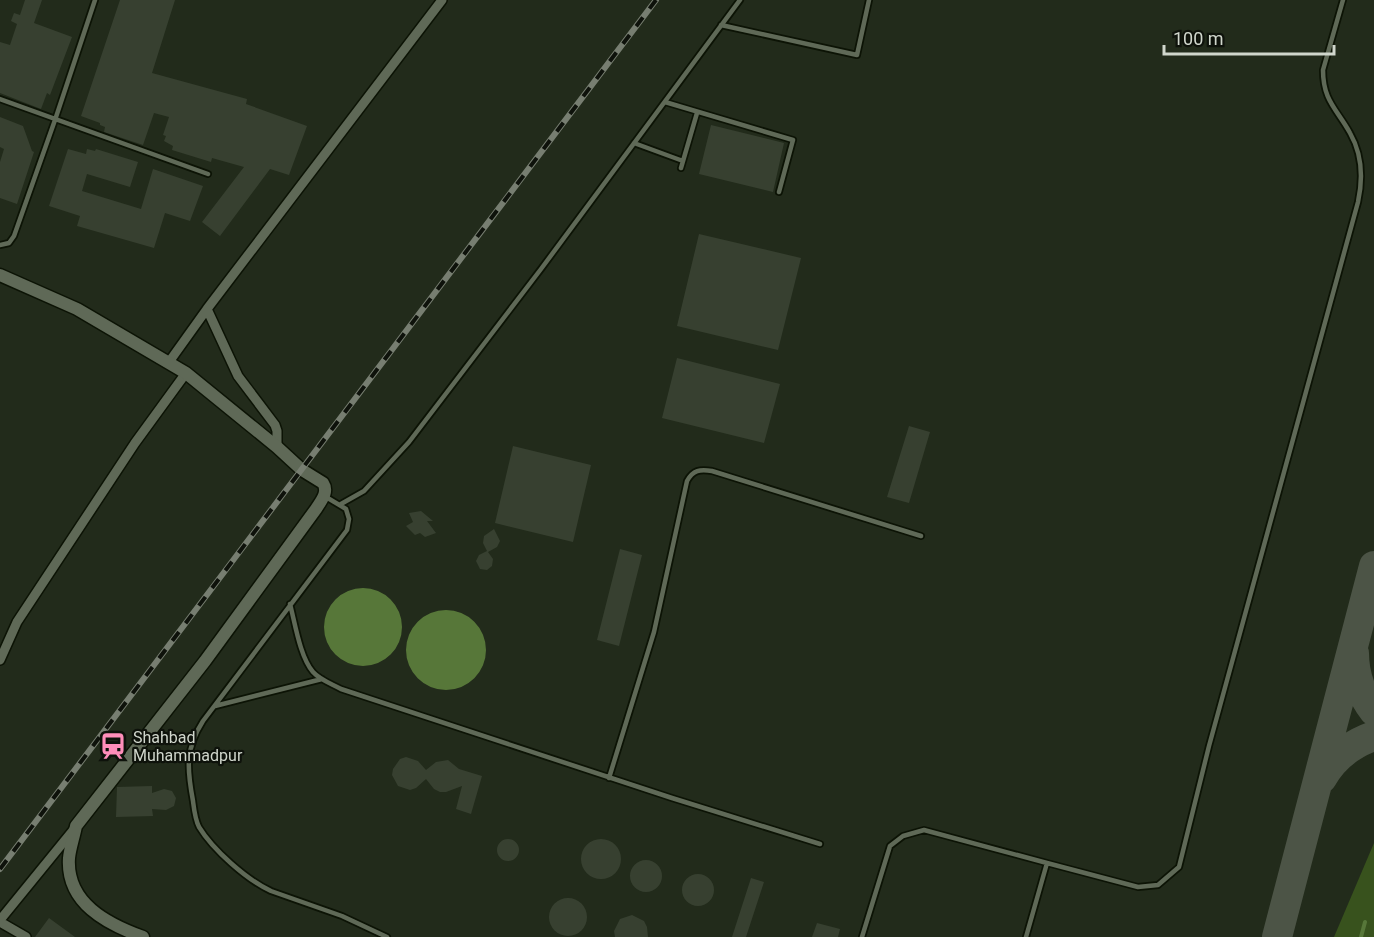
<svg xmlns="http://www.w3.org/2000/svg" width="1374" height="937" font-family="Roboto,sans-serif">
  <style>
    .green { fill: #38521d }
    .water { fill: #577739 }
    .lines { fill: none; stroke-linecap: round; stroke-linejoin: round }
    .stream { stroke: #577739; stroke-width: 4 }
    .taxiway { stroke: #4c5446; stroke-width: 30 }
    .building { fill: #374030 }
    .service-casing { stroke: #0c1305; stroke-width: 8 }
    .minor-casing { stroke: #0c1305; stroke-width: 12 }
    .tertiary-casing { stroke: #0c1305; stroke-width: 15 }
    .service { stroke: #5f6957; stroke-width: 4.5 }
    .minor { stroke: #5f6957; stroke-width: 9 }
    .tertiary { stroke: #5f6957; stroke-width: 12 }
    .rail-casing { stroke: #777e71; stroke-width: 6 }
    .rail { stroke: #0e120b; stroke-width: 4; stroke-dasharray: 11; stroke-linecap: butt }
    .labels { text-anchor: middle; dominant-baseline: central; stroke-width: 4.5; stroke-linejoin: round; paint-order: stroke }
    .poi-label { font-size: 16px; fill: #d0d6cc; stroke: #0e120b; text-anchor: start }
  </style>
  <rect width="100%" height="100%" fill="#222b1b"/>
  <path class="green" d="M1374,843v94h-40z"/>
  <path class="water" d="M324 627a39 39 0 1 1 78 0a39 39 0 1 1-78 0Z
    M406 650a40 40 0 1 1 80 0a40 40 0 1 1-80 0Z"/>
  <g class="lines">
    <path class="stream" d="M1361,937l4,-15"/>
    <path class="taxiway" d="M1354,653c0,22 6,40 20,58
      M1322,778c12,-21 29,-34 52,-42
      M1277,937l97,-371"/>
  </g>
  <path class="building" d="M25,0h17l-8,23 38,14 -22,58 -3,-2 -6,16 -41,-16v-51l10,3 7,-21 -6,-3 3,-8 6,2z
    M120,0h55l-23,73 95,26 -1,5 61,22 -18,49 -19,-6 -50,67 -18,-14 42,-55 -32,-9 -1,4 -39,-12 1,-4 -9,-5 2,-5 -3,-1 6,-18 -15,-4 -11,32 -39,-13 1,-5 -5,-2v-2l-19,-7z
    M0,117l23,9 9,25 2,1 -17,52 -17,-6v-36l4,-13 -4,-2z
    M711,125l73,18 -11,49 -74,-18z
    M68,149l18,5 1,-5 8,2 1,-2 42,13 -8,25 -43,-13 -5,17 59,18 12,-40 50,17 -13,35 -25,-8 -11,35 -77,-22 3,-10 -31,-10z
    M699,234l102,24 -23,92 -101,-24z
    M677,358l103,26 -16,59 -102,-25z
    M909,426l21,6 -21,71 -22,-6z
    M513,446l78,19 -18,77 -78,-19z
    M421,511l12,10h-6l9,12 -11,4 -5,-4 -5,2 -9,-9 7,-4 -4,-9z
    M494,529l6,12 -3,6 -9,5 5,7 -1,7 -5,4 -7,-1 -4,-8 3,-6 8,-4 -4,-8 1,-7z
    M620,549l22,6 -23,91 -22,-6z
    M406,757l12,4 8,9 10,-8 12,-2 11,9 23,7 -11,38 -15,-5 6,-23 -16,6h-6l-6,-3 -8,-10 -10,9 -6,2 -12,-4 -6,-11 1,-6 7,-10z
    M152,786v7l12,-4 8,2 4,7 -2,8 -8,4 -14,-1 1,7 -37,1 1,-30z
    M497 850a11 11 0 1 1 22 0a11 11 0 1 1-22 0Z
    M581 859a20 20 0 1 1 40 0a20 20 0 1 1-40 0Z
    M630 876a16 16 0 1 1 32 0a16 16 0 1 1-32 0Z
    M682 890a16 16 0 1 1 32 0a16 16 0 1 1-32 0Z
    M751,878l13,4 -18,55h-14z
    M549 917a19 19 0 1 1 38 0a19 19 0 1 1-38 0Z
    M632,915l12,6 3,6 1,10h-33l-1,-6 6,-12z
    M49,918l26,19h-40z
    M817,923l23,6 -2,8h-26z"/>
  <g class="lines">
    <defs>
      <path id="service" d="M721,25l136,30 12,-55
        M0,99l208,75
        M665,102l128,38 -14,52
        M634,143l49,18
        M681,168l16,-55
        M0,245l9,-2 5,-7 41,-116 40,-120
        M326,497l20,12 3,10 -2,11 -144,191c-18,28 -16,48 -10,80 1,8 2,18 6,26 14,23 48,53 72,64l71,25 45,21
        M341,504l23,-13 45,-49 132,-173 199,-269
        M290,604c5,19 10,53 23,68 7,8 19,12 28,17l331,109 148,46
        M215,706l107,-27
        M609,778l45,-146 33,-151c6,-11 13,-12 25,-10l209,65
        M1047,863l91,24 20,-2 21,-18 30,-121 149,-544c5,-23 4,-48 -8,-69 -13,-24 -27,-32 -27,-63l20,-70
        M862,937l28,-91 13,-10 21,-6 123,33 -21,74"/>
      <path id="minor" d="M207,309l31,67 37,49 2,6v16
        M169,362l38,-53 235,-309
        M0,660l17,-38 118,-179 51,-70
        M0,920l75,-92
        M0,922l26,15"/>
      <path id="tertiary" d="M0,275l77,34 109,64 91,74 25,23 21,13c6,9 -2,18 -7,26l-111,152 -129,165c-2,11 -6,22 -7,32 -3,45 38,66 74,79"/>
    </defs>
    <use href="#service" class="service-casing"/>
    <use href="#minor" class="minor-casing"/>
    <use href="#tertiary" class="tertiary-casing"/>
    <use href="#service" class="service"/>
    <use href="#minor" class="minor"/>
    <use href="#tertiary" class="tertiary"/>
    <defs>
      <path id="rail" d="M0,869l656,-869"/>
    </defs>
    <use href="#rail" class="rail-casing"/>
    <use href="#rail" class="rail"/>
  </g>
  <defs>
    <symbol id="station-bare" viewBox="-9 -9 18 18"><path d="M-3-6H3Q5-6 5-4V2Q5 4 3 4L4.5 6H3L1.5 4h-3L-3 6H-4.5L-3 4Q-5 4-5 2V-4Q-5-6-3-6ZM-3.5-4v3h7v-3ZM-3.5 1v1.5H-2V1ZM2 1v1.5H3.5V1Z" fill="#ff8eba" stroke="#0e120b" stroke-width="2.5" paint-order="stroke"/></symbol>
  </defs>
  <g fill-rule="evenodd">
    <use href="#station-bare" x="94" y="727" width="38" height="38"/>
  </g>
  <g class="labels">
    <g class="poi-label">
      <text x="133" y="737">Shahbad<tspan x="133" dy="18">Muhammadpur</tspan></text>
    </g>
  </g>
  <path d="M1164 45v9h170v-9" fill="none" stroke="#d0d6cc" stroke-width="3"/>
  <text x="1173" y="45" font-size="18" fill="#d0d6cc" stroke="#0e120b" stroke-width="4.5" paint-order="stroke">100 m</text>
</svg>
